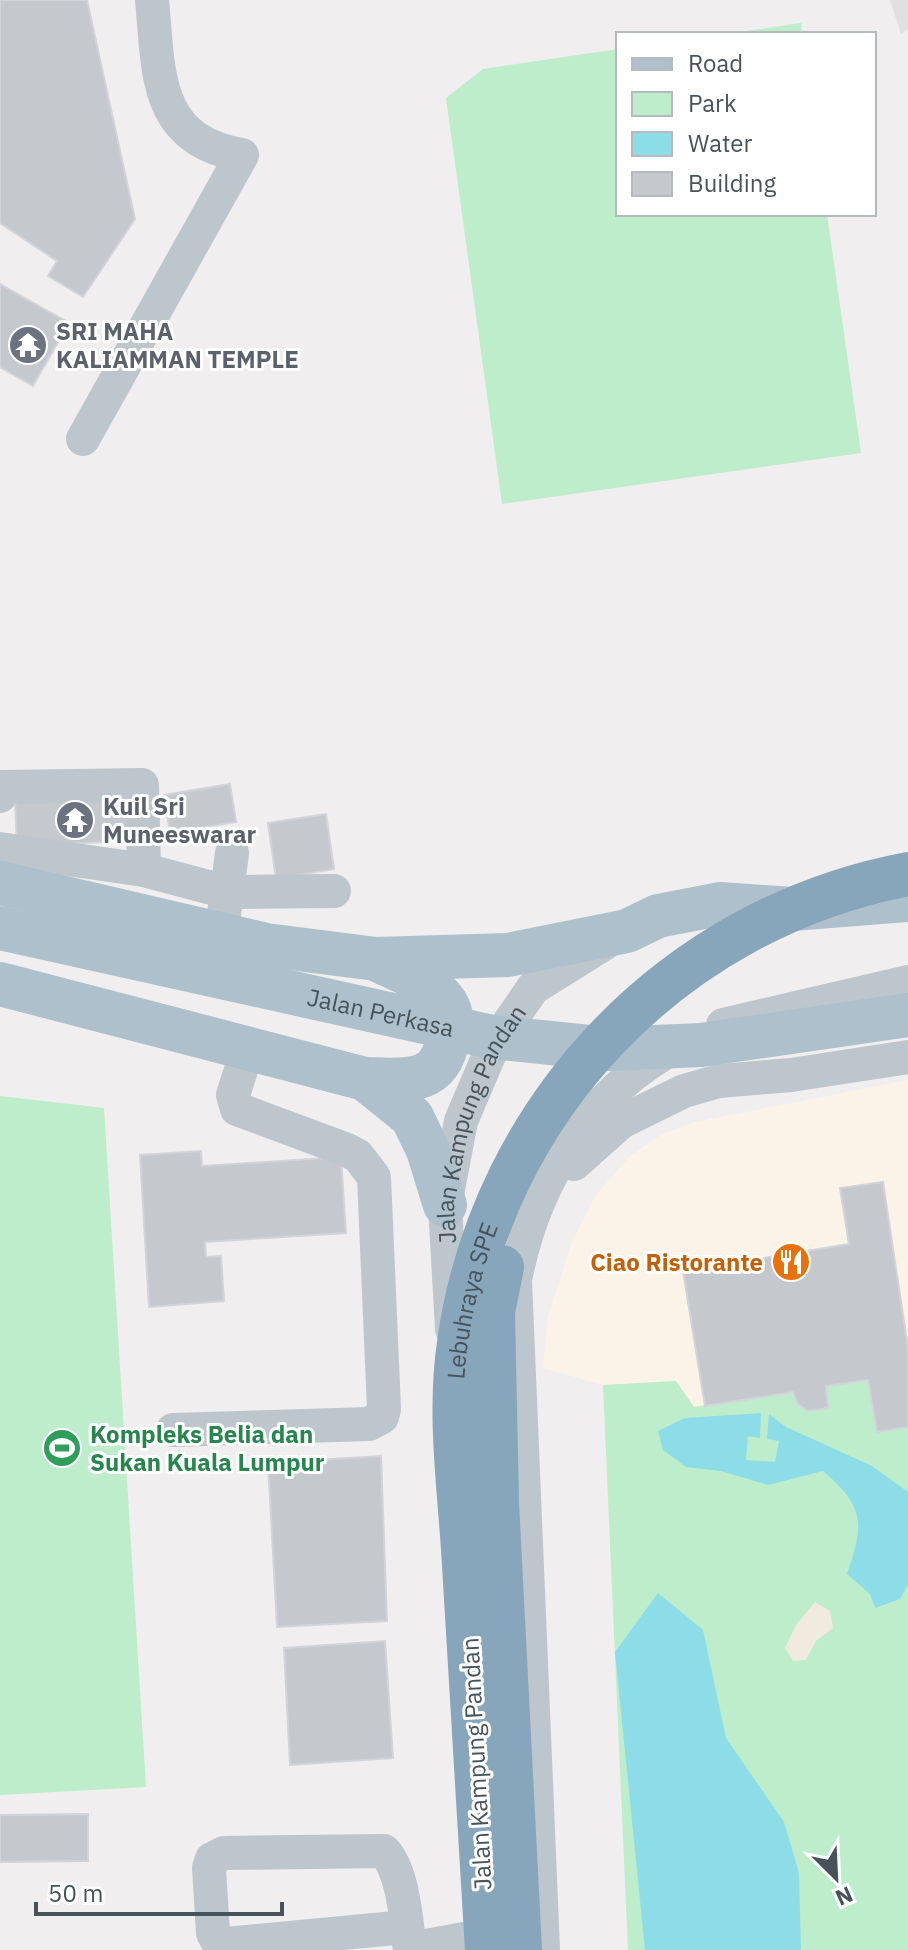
<svg xmlns="http://www.w3.org/2000/svg" width="908" height="1950" font-family="'IBM Plex Sans',sans-serif">
  <style>
    .commercial { fill: #fbf3e7 }
    .education { fill: #e1dfdf }
    .green { fill: #bdedcb }
    .sand { fill: #f1eadf }
    .water { fill: #8cdde8 }
    .building { fill: #c5c9cd; stroke: #d2d4d9; stroke-width: 2 }
    .lines { fill: none; stroke-linecap: round; stroke-linejoin: round }
    .minor { stroke: #bcc6cc; stroke-width: 34 }
    .major { stroke: #aec0cc; stroke-width: 44 }
    .highway { stroke: #87a5bb; stroke-width: 44 }
    .labels { text-anchor: middle; dominant-baseline: central; stroke-width: 6; stroke-linejoin: round; paint-order: stroke }
    .worship-label { font-size: 24px; font-weight: bold; fill: #5b616d; stroke: #fff; text-anchor: start }
    .street-label { font-size: 24px; fill: #47535a; stroke: #fff }
    .food-label { font-size: 24px; font-weight: bold; fill: #c56008; stroke: #fff; text-anchor: end }
    .leisure-label { font-size: 24px; font-weight: bold; fill: #27864d; stroke: #fff; text-anchor: start }
  </style>
  <rect width="100%" height="100%" fill="#f0eeee"/>
  <path class="commercial" d="M908,1080v347l-31,5 -69,-21 -11,-8 -103,4 -19,-26 -72,4 -60,-17 5,-52 25,-77 23,-44 34,-39 32,-22 33,-12z"/>
  <path class="education" d="M890,0h18v29l-7,5z"/>
  <path class="green" d="M801,23l1,11h-76z
    M618,49v165h209l34,239 -359,51 -56,-406 37,-29z
    M0,1096l104,12 42,679 -146,8z
    M868,1380l9,52 31,-5v523h-280l-25,-565 73,-4 18,26 99,-15 4,11 11,8 18,-25z"/>
  <path class="sand" d="M815,1602l15,9 3,17 -17,13 -10,19 -13,1 -8,-13 11,-23z"/>
  <path class="water" d="M761,1413l-1,25 -12,-2 -2,24 29,2 4,-21 -12,-2 2,-25 17,13 86,39 36,26v93l-8,14 -25,9 -5,-14 -23,-20c18,-51 17,-68 -24,-103l-55,14 -47,-14 -35,-4 -23,-17 -5,-19 27,-13z
    M658,1593l45,37 23,108 58,84 15,51 2,77h-156l-30,-298z"/>
  <path class="building" d="M0,0h87l48,219 -52,78 -35,-21 9,-15 -57,-38z
    M0,284l69,39 -36,63 -33,-19z
    M230,784l6,38 -66,11 -6,-38z
    M133,793l2,47 -118,7 -2,-46z
    M326,814l8,55 -58,10 -8,-56z
    M201,1151l1,15 139,-9 5,76 -141,9 1,15 15,-1 3,45 -75,6 -9,-152z
    M883,1182l25,166v79l-31,5 -9,-52 -42,6 2,22 -20,3 -11,-8 -4,-11 -88,14 -22,-135 166,-27 -9,-56z
    M381,1456l6,165 -110,6 -9,-164z
    M385,1641l8,117 -103,7 -6,-117z
    M88,1814v47l-88,1v-47z"/>
  <g class="lines">
    <g class="minor">
      <path d="M83,439l159,-284c-89,-15 -83,-83 -90,-155"/>
      <path d="M0,796l2,-9 140,-2 2,85 -144,-21"/>
      <path d="M144,870l83,22 107,-1"/>
      <path d="M224,914l8,-61"/>
      <path d="M723,1025l185,-43"/>
      <path d="M574,1164l47,-42 63,-31 35,-10 72,-6 117,-18"/>
      <path id="s1" d="M452,1329l-7,-124 16,-84 32,-75 40,-58 72,-45"/>
      <path d="M173,1430l196,-6 13,-7 2,-8 -10,-232 -16,-21 -11,-6 -110,-41 -4,-14 15,-47"/>
      <path d="M406,1927l-180,17 -9,-3 -4,-8 -4,-65 3,-9 12,-6 160,-2c20,22 22,70 26,99"/>
      <path d="M410,1949l76,-14"/>
      <path d="M543,1950l-28,-670c19,-98 72,-187 164,-235"/>
    </g>
    <g class="major">
      <path d="M0,883l266,62 110,14 132,-4 119,-24 31,-15 62,-12 72,5 116,-9"/>
      <path id="s2" d="M0,928l492,109 117,12 92,-4 207,-30"/>
      <path d="M0,984l365,95 47,38 16,33 17,55"/>
      <path d="M365,1079c41,1 74,7 83,-40 3,-14 6,-23 -2,-36 -14,-21 -47,-32 -68,-43"/>
    </g>
    <g class="highway">
      <path d="M502,1267l-9,45 4,191 23,447"/>
      <path id="s3" d="M487,1950c-8,-128 -15,-257 -23,-385 -4,-74 -16,-148 -5,-222 33,-236 216,-425 449,-469"/>
    </g>
  </g>
  <defs>
    <symbol id="temple-disc" viewBox="-11 -11 22 22"><circle r="9.5" fill="#6b7280" stroke="#fff"/><path d="M0-6L5-2H3V0L6.5 2.5H4V6H1.5V3h-3V6H-4V2.5H-6.5L-3 0V-2H-5Z" fill="#fff"/></symbol>
    <symbol id="restaurant-disc" viewBox="-11 -11 22 22"><circle r="9.5" fill="#e8710a" stroke="#fff"/><path d="M-5-6h1v4h1v-4h1v4h1v-4h1v5L-1.5 .5V6h-2V.5L-5-1ZM5-6V6H3V1.5H1.5Q1.5-4 5-6Z" fill="#fff"/></symbol>
    <symbol id="stadium-disc" viewBox="-11 -11 22 22"><circle r="9.5" fill="#2e9e5b" stroke="#fff"/><path d="M0-5a6.5 5 0 1 0 0 10a6.5 5 0 1 0 0-10ZM-3.5-1.8h7v3.6h-7Z" fill="#fff"/></symbol>
  </defs>
  <g fill-rule="evenodd">
    <use href="#temple-disc" x="6" y="323" width="44" height="44"/>
    <use href="#temple-disc" x="53" y="798" width="44" height="44"/>
    <use href="#restaurant-disc" x="769" y="1240" width="44" height="44"/>
    <use href="#stadium-disc" x="40" y="1426" width="44" height="44"/>
  </g>
  <g class="labels">
    <g class="worship-label">
      <text x="56" y="331">SRI MAHA<tspan x="56" dy="28">KALIAMMAN TEMPLE</tspan></text>
      <text x="103" y="806">Kuil Sri<tspan x="103" dy="28">Muneeswarar</tspan></text>
    </g>
    <g class="street-label">
      <text stroke="none"><textPath href="#s2" startOffset="390">Jalan Perkasa</textPath></text>
      <text stroke="none"><textPath href="#s1" startOffset="212">Jalan Kampung Pandan</textPath></text>
      <text stroke="none"><textPath href="#s3" startOffset="652">Lebuhraya SPE</textPath></text>
      <text transform="translate(476 1764) rotate(-93)">Jalan Kampung Pandan</text>
    </g>
    <g class="food-label">
      <text x="763" y="1262">Ciao Ristorante</text>
    </g>
    <g class="leisure-label">
      <text x="90" y="1434">Kompleks Belia dan<tspan x="90" dy="28">Sukan Kuala Lumpur</tspan></text>
    </g>
  </g>
  <rect x="616" y="32" width="260" height="184" fill="#ffffff" stroke="#b5babd" stroke-width="2"/>
  <rect x="632" y="58" width="40" height="12" fill="#aec0cc" stroke="#b5babd" stroke-width="2"/>
  <text x="688" y="72" font-size="24" fill="#47535a">Road</text>
  <rect x="632" y="92" width="40" height="24" fill="#bdedcb" stroke="#b5babd" stroke-width="2"/>
  <text x="688" y="112" font-size="24" fill="#47535a">Park</text>
  <rect x="632" y="132" width="40" height="24" fill="#8cdde8" stroke="#b5babd" stroke-width="2"/>
  <text x="688" y="152" font-size="24" fill="#47535a">Water</text>
  <rect x="632" y="172" width="40" height="24" fill="#c5c9cd" stroke="#b5babd" stroke-width="2"/>
  <text x="688" y="192" font-size="24" fill="#47535a">Building</text>
  <g transform="translate(836 1878) rotate(156)" stroke="#ffffff" stroke-width="6" paint-order="stroke">
  <path d="M0-6L14 30L0 20L-14 30Z" fill="#47535a"/>
  <text y="-12" font-size="22" font-weight="bold" text-anchor="middle" fill="#47535a">N</text>
  </g>
  <path d="M36 1902v12h246v-12" fill="none" stroke="#47535a" stroke-width="4"/>
  <text x="48" y="1902" font-size="24" fill="#47535a" stroke="#ffffff" stroke-width="6" paint-order="stroke">50 m</text>
</svg>
